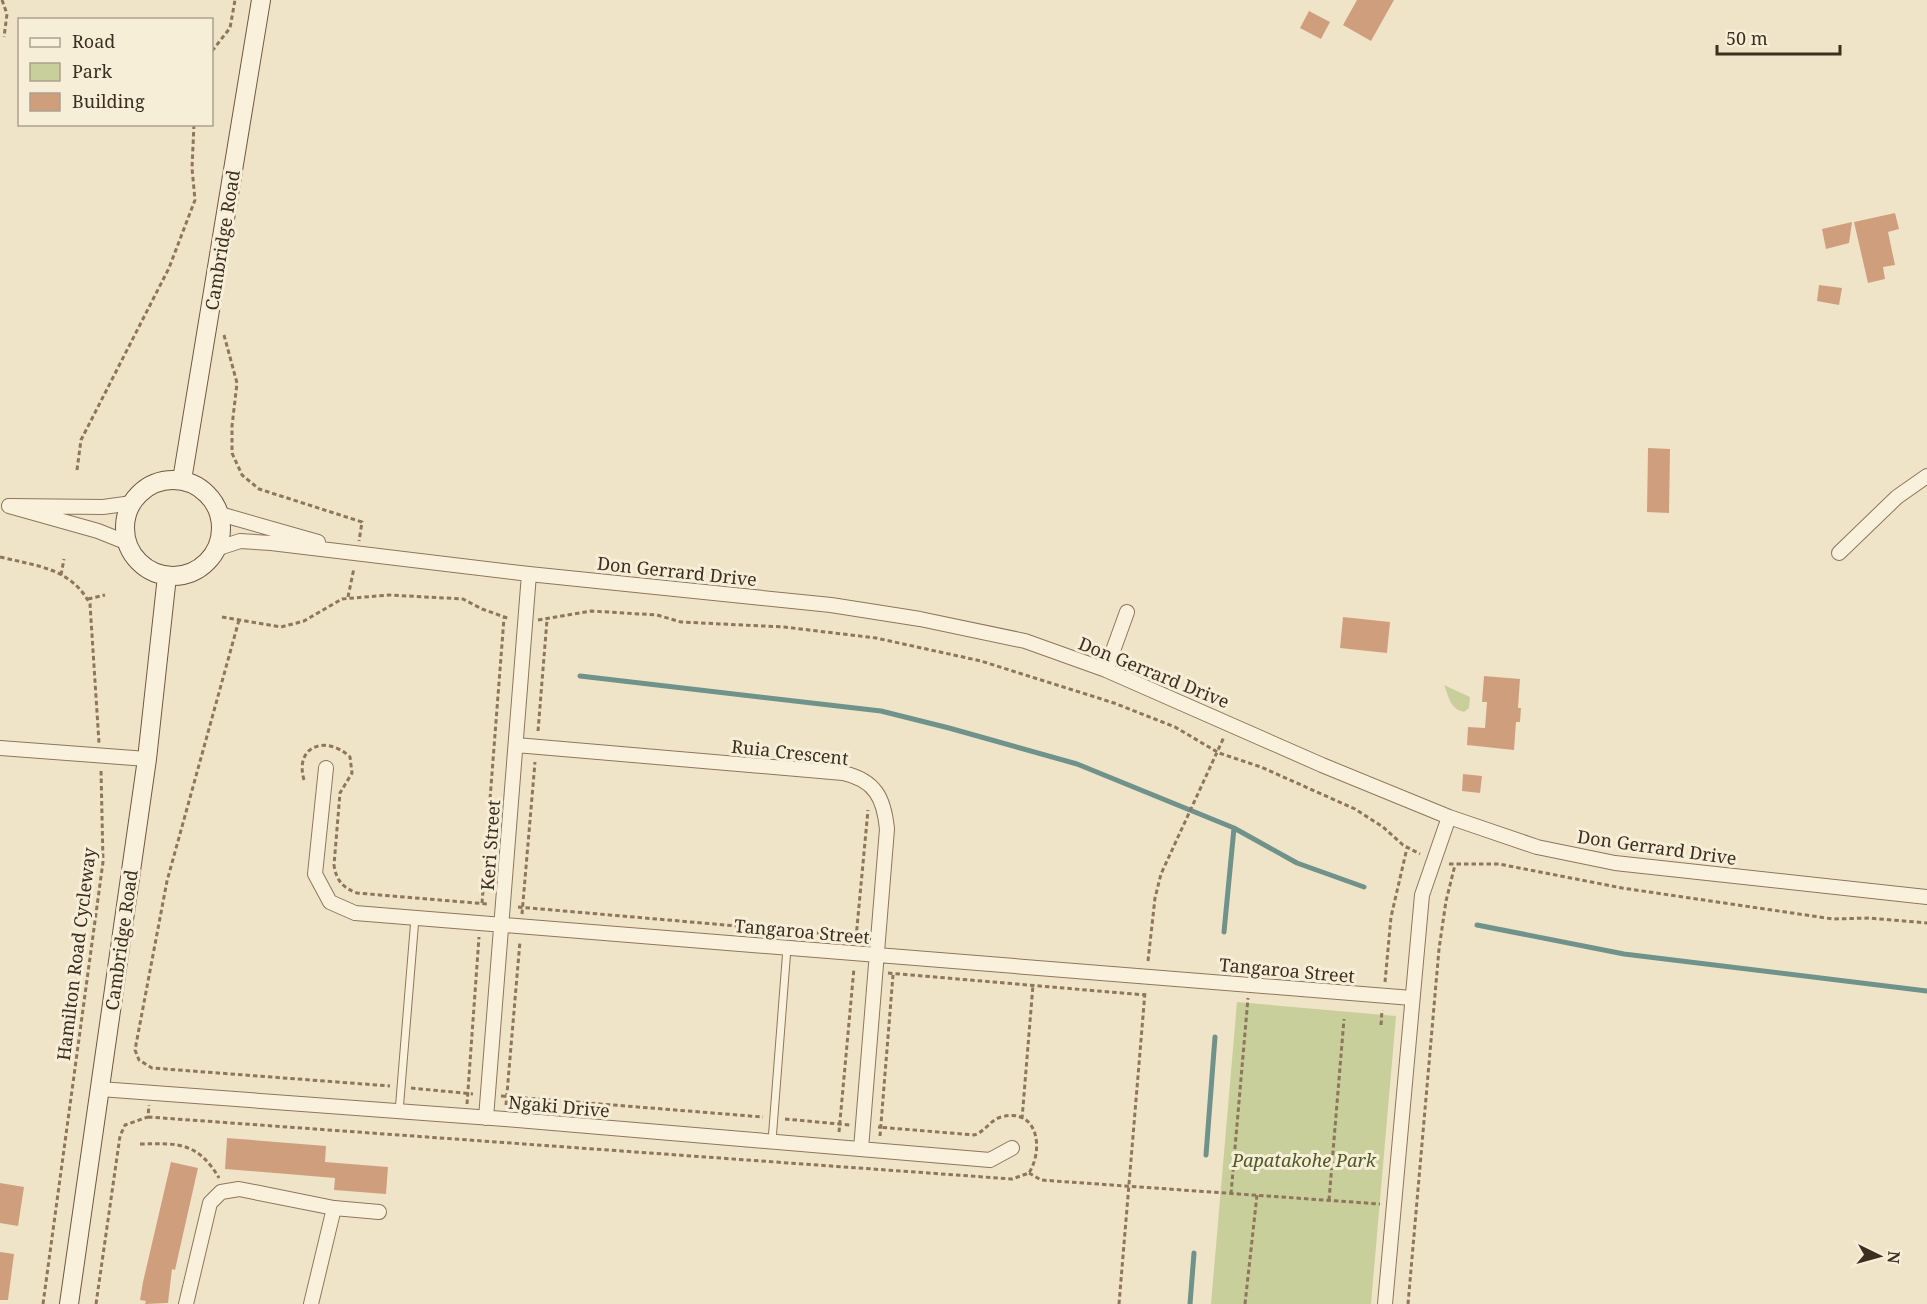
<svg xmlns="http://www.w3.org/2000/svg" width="1927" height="1304" font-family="'Noto Serif',serif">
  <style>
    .green { fill: #c9cf9b }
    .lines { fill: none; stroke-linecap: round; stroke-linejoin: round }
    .stream { stroke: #6f938a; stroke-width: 5 }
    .building { fill: #cf9f7d }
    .service-casing { stroke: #8d765c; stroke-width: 9 }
    .minor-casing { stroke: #8d765c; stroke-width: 16 }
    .secondary-casing { stroke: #6f573f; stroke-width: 20 }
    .path { stroke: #8d765c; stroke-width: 3; stroke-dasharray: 4.5 3; stroke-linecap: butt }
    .service { stroke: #faf1dc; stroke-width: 7 }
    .minor { stroke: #faf1dc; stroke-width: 14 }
    .secondary { stroke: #faf1dc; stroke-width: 18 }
    .labels { text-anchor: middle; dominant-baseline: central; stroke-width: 6; stroke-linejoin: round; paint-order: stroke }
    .street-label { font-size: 18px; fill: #3d2e20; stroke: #f7eed8 }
    .park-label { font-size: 18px; font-style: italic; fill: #4d5a26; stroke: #f7eed8 }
  </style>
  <rect width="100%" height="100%" fill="#f0e4c8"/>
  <path class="green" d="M1444,685l26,12 -1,11 -5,4c-14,-3 -15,-15 -20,-27z
    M1237,1002l159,14 -25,288h-160z"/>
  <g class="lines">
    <path class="stream" d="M580,676l301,35 68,17 128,36 157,64 63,35 67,24
      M1477,925l147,29 303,37
      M1224,932l10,-104
      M1206,1155l9,-118
      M1190,1304l4,-51"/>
  </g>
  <path class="building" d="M1357,0h37l-23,41 -28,-16z
    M1309,11l21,11 -9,17 -21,-11z
    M1895,213l4,16 -11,3 7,33 -12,2 2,12 -17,4 -14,-61z
    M1852,222l-3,21 -23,6 -4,-20z
    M1819,285l23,3 -3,17 -22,-4z
    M1648,448l22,1 -1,64 -22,-1z
    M1343,617l47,5 -3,31 -47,-5z
    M1484,676l36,3 -2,29h3l-1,14h-4l-2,28 -47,-5 1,-18 17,1 2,-26h-5z
    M1463,774l19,2 -2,17 -18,-2z
    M227,1138l99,8 -1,16 63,5 -2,27 -52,-4 1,-12 -110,-9z
    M171,1162l27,6 -23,102 -3,-1 -4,34 -23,1 1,-3 -6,-1 3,-18z
    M0,1183l24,4 -6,39 -18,-3z
    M0,1252l14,2 -6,46h-8z"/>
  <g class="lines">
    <defs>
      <path id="service" d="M399,1112l16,-194
        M772,1141l15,-193"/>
      <path id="minor" d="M220,514l98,28
        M128,543l-30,-12 -89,-25 94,1 29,-4
        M216,549l24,-8 31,2 258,31 302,31 89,14 105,22 81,29 216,95 127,52 88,30 78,16 312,34
        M1839,553l58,-56 30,-21
        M1106,670l21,-58
        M516,745l327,28c32,7 41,25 44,56l-26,320
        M0,748l147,11
        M326,768l-11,106 15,28 25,11 1057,85
        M100,1089l405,30 485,41 22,-12
        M486,1118l43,-544
        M186,1304l24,-101 11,-11 18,-3 95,19 45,4
        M311,1304l23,-96
        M1385,1304l37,-409 27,-78"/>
      <path id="secondary" d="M182,480l79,-480
        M125 528a48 48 0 1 1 96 0a48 48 0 1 1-96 0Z
        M69,1304l78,-545 20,-183"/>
    </defs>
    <use href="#service" class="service-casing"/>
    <use href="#minor" class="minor-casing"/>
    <use href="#secondary" class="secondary-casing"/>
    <path class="path" d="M2,0l5,14 -3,23
      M212,51l18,-23 5,-28
      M224,335l13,48 -5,43v27l10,22 17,14 103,33 -3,19
      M77,470l4,-30 88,-172 26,-68 -3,-32 2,-44
      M0,557c37,9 71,11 90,47l9,139
      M61,575l3,-16
      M348,597l6,-29
      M88,599l17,-4
      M222,617l59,10 23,-6 38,-22 47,-4 74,4 19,10 28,10
      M239,620l-72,261 -32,169 4,10 13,8 238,18
      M538,620l53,-9 66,4 24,7 103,5 92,11 105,23 133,42 61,24 44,26 42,14 94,42 28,18 20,18 17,9
      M538,731l9,-111
      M304,780c-10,-35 23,-45 46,-23l2,16 -12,20 -6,72c2,15 9,23 23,28l130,11
      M1449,864h50l123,24 211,31 36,-1 58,5
      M482,903l22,-285
      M518,907l346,30
      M522,914l13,-152
      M856,938l12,-128
      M1148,961l7,-63 6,-24 63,-137
      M888,973l257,22
      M1385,982l6,-65 16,-69
      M1381,1025l1,-15
      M411,1088l62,6
      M501,1096l262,21
      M467,1104l12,-167
      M506,1105l14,-164
      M148,1117l864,62 17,-6c15,-24 9,-66 -28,-56 -11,3 -16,15 -27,18l-96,-8
      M785,1119l65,6
      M1022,1119l11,-134
      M839,1132l15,-164
      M880,1136l13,-161
      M140,1144c38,-1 58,-2 79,34
      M1029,1173l12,7 339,24
      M1231,1194l17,-196
      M1329,1200l15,-181
      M43,1304l60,-442 -2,-92
      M96,1304l24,-168 5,-11 23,-8 1,-12
      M1119,1304l26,-312
      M1245,1304l12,-109
      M1408,1304l31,-355 7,-48 9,-36"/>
    <use href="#service" class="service"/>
    <use href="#minor" class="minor"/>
    <use href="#secondary" class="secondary"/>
  </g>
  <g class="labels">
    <g class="street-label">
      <text transform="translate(222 240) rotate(-81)">Cambridge Road</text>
      <text transform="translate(677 571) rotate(6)">Don Gerrard Drive</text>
      <text transform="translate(1154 672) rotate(22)">Don Gerrard Drive</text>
      <text transform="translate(790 752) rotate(6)">Ruia Crescent</text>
      <text transform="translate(490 845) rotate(-86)">Keri Street</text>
      <text transform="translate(1657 847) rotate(8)">Don Gerrard Drive</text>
      <text transform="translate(802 931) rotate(5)">Tangaroa Street</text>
      <text transform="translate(121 940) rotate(-82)">Cambridge Road</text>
      <text transform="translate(76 954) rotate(-83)">Hamilton Road Cycleway</text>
      <text transform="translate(1287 970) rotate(5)">Tangaroa Street</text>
      <text transform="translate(559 1106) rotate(5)">Ngaki Drive</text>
    </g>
    <g class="park-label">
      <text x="1304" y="1160">Papatakohe Park</text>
    </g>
  </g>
  <rect x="18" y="18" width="195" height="108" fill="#f7eed8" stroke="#ada18e" stroke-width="1.5"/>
  <rect x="30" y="38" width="30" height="9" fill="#faf1dc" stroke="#ada18e" stroke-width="1.5"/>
  <text x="72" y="48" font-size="18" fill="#3d2e20">Road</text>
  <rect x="30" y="63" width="30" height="18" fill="#c9cf9b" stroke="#ada18e" stroke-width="1.5"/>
  <text x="72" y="78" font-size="18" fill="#3d2e20">Park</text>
  <rect x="30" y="93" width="30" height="18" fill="#cf9f7d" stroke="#ada18e" stroke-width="1.5"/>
  <text x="72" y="108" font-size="18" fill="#3d2e20">Building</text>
  <g transform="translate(1879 1256) rotate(95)" stroke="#f7eed8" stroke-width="4.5" paint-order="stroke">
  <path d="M0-4.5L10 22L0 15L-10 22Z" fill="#3d2e20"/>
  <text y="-9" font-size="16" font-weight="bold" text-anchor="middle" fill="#3d2e20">N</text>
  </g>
  <path d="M1717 45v9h123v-9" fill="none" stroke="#3d2e20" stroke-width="3"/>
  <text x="1726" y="45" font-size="18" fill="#3d2e20" stroke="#f7eed8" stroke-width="4.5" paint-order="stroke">50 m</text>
</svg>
